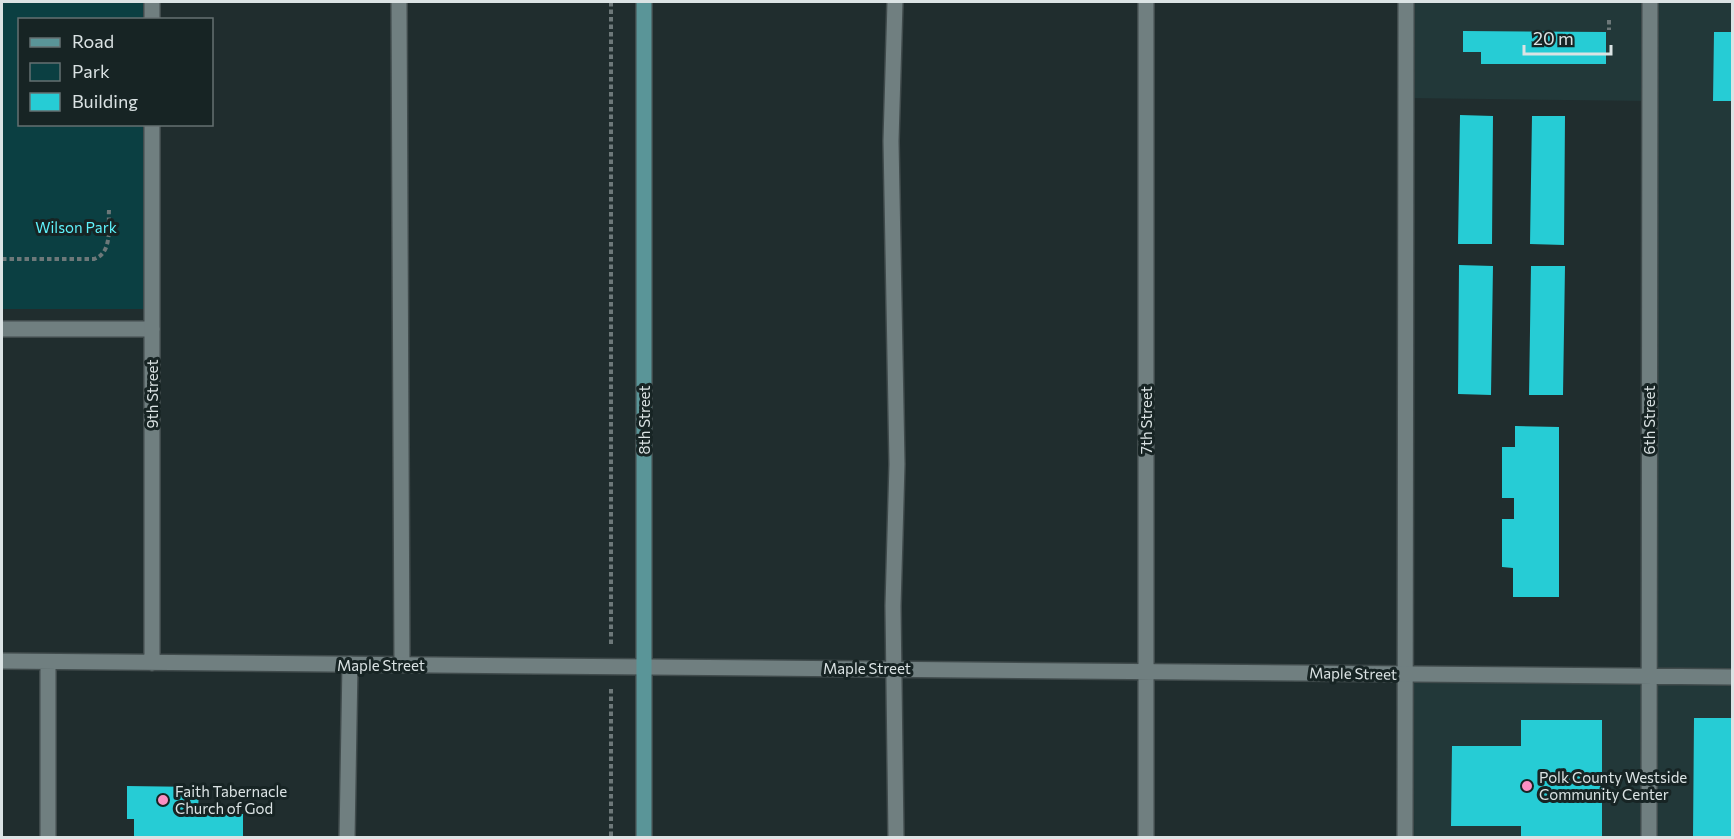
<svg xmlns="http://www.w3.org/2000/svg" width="1734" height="839" font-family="Commissioner,sans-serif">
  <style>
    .built { fill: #223839 }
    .green { fill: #0b3f42 }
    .building { fill: #26ccd5 }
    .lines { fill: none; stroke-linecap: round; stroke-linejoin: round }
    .lane-casing { stroke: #404b4c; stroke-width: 18 }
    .street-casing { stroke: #404b4c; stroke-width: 18 }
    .secondary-casing { stroke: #404b4c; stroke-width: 18 }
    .path { stroke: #6d7879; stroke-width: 4; stroke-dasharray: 4.5 3; stroke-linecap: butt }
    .lane { stroke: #707f80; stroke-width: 15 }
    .street { stroke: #707f80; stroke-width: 15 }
    .secondary { stroke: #5a9598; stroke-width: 15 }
    .poi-dot { fill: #fc8fc3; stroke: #172424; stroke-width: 2 }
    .labels { text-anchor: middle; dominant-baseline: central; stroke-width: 6; stroke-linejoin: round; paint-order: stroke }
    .park-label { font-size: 15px; fill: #5ff2fb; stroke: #172424 }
    .street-label { font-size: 15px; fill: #dbe3e4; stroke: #172424 }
    .poi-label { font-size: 15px; fill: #dbe3e4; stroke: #172424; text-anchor: start }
  </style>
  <rect width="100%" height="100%" fill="#202d2e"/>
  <path class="built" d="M1406,2h326v835l-327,1v-165l243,3 1,-575 -242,-3z"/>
  <path class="green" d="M2,2h150v17l-132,1v104l132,1v184h-150z"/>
  <path class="building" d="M1463,31l143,1v32h-125v-12h-18z
    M1714,32h18v69h-19z
    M1460,115l33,1 -1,128h-34z
    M1532,116h33l-1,129 -34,-1z
    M1459,265l34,1 -2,129 -33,-1z
    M1531,266h34l-2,129h-34z
    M1515,426l44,1v170h-46v-29l-11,-1v-48h12v-21h-12v-51h13z
    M1694,718h38v120h-39z
    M1521,720h81v118h-81v-12h-70l1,-80h69z
    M127,786l72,1 -1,26 45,1v24h-109v-19h-7z"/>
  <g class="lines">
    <defs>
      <path id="lane" d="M399,2l3,663
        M895,2l-4,139 6,323 -4,142 3,232
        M2,329h150
        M347,838l3,-174
        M1405,838l1,-836"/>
      <path id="street" d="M1146,2v836
        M152,20v-18
        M2,661l1730,16
        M152,663v-539
        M48,838v-176
        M1649,838l1,-836"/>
      <path id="secondary" d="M644,838v-836"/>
    </defs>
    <use href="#lane" class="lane-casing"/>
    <use href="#street" class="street-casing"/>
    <use href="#secondary" class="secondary-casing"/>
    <path class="path" d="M611,2v644
      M1609,20v10
      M2,259h92c19,-6 14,-33 15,-49
      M611,689v149"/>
    <use href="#lane" class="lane"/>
    <use href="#street" class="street"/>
    <use href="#secondary" class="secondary"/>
  </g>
  <g class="poi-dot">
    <circle cx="1527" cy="786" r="6"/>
    <circle cx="163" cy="800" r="6"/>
  </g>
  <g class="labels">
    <g class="park-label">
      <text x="76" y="227">Wilson Park</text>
    </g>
    <g class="street-label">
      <text transform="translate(152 394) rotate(-90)">9th Street</text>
      <text transform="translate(644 420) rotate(-90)">8th Street</text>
      <text transform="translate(1146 420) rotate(-90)">7th Street</text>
      <text transform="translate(1649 420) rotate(-90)">6th Street</text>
      <text x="381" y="665">Maple Street</text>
      <text x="867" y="668">Maple Street</text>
      <text transform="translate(1353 673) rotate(1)">Maple Street</text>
    </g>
    <g class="poi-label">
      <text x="1539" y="777">Polk County Westside<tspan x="1539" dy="17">Community Center</tspan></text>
      <text x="175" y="791">Faith Tabernacle<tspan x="175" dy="17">Church of God</tspan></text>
    </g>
  </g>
  <rect width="1734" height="839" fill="none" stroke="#dbe3e4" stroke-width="6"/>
  <rect x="18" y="18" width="195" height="108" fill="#172424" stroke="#657071" stroke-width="1.5"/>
  <rect x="30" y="38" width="30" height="9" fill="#5a9598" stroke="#657071" stroke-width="1.5"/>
  <text x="72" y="48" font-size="18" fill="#dbe3e4">Road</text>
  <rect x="30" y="63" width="30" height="18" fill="#0b3f42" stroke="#657071" stroke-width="1.5"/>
  <text x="72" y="78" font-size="18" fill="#dbe3e4">Park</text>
  <rect x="30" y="93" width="30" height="18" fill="#26ccd5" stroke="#657071" stroke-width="1.5"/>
  <text x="72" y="108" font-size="18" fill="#dbe3e4">Building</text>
  <path d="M1524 45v9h87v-9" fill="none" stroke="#dbe3e4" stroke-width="3"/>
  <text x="1533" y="45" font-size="18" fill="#dbe3e4" stroke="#172424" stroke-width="4.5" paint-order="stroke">20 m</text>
</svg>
